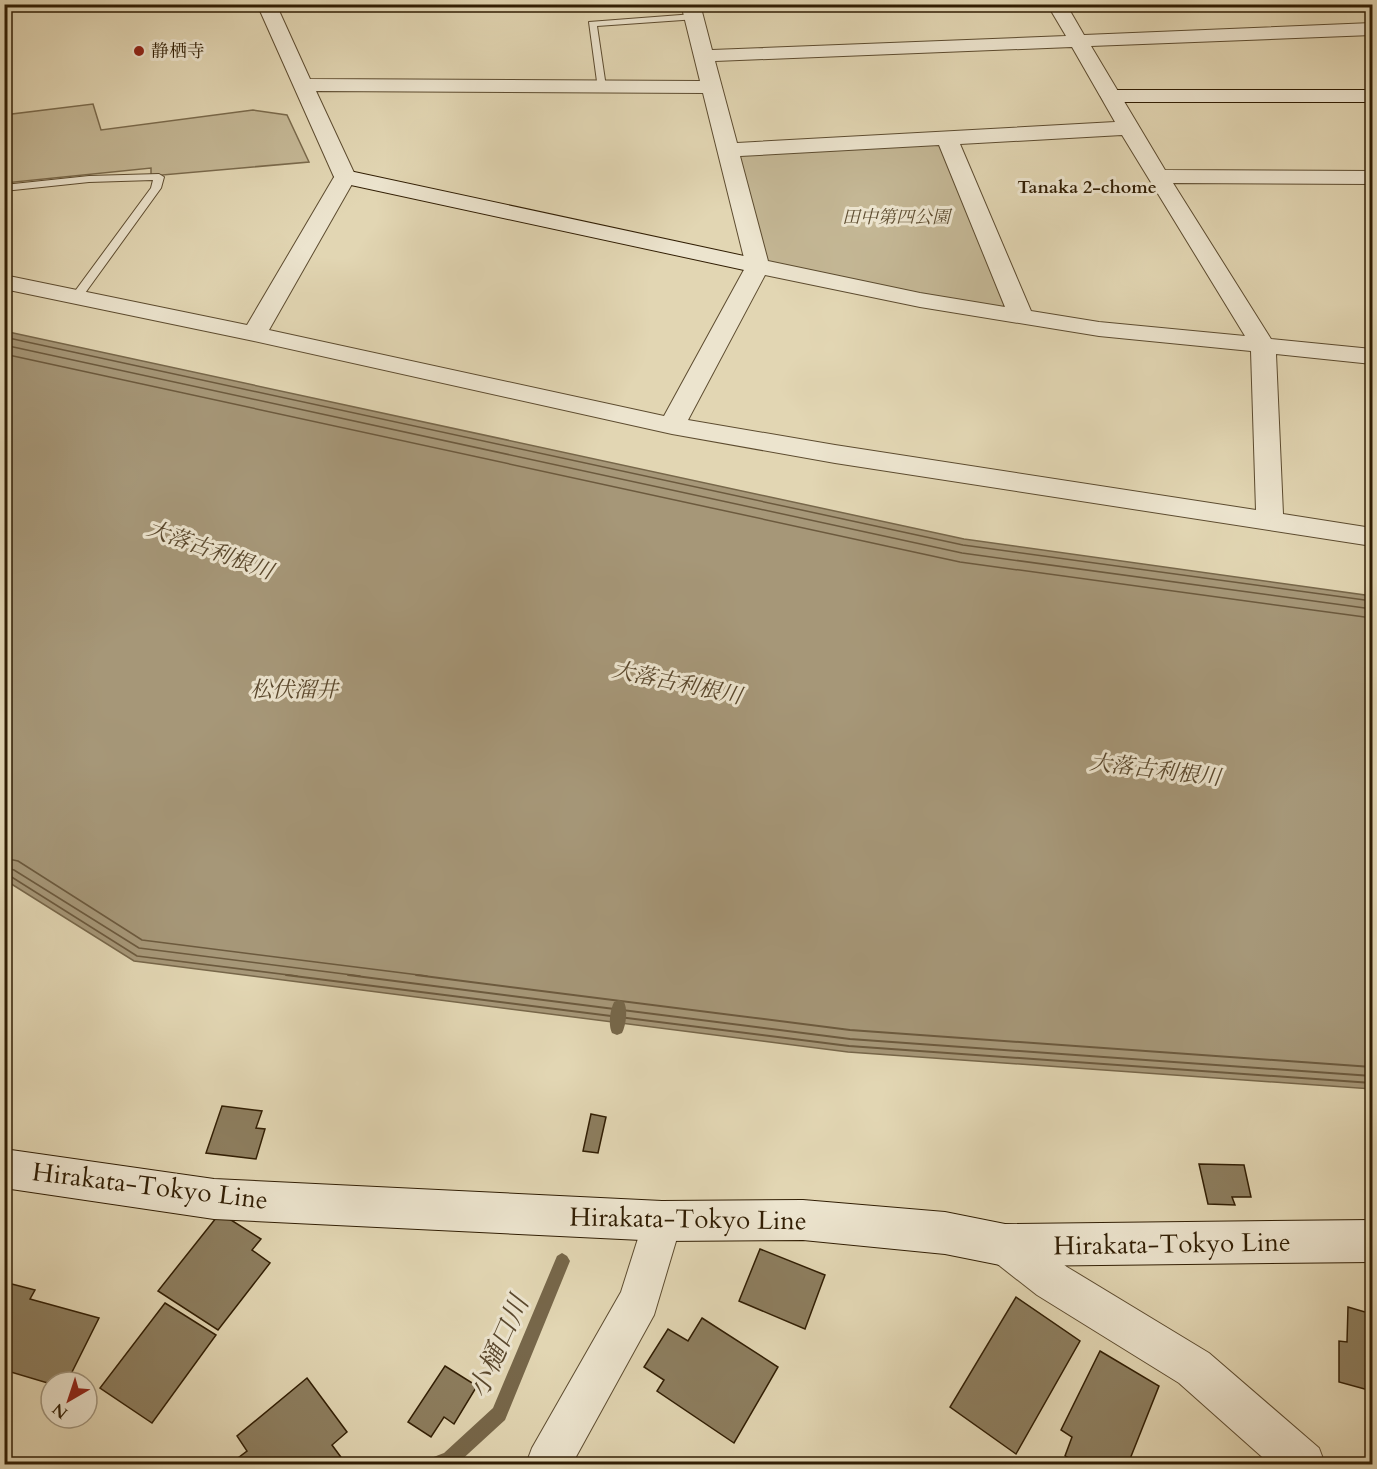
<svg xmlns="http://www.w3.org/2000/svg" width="1377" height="1469" font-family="Cardo,'Noto Serif JP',serif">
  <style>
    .green { fill: #c4b795; stroke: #7a6a4c; stroke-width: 1.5 }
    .water { fill: #a69778; stroke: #77674a; stroke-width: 1.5 }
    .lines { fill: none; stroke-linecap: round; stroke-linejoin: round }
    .shore-far1 { stroke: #6c5a3e; stroke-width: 1.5 }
    .shore { stroke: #6c5a3e; stroke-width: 2 }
    .stream { fill: #77674a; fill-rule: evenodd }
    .building { fill: #8d7e5f; stroke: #311e04; stroke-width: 1.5 }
    .lane-casing { stroke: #5d4c30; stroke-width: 2 }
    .street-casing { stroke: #5d4c30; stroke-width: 2 }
    .secondary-casing { stroke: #311e04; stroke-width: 2 }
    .lane { fill: #ece4ce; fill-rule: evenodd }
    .street { fill: #ece4ce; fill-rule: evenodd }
    .secondary { fill: #ece4ce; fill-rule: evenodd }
    .poi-dot { fill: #8f2418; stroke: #ece4ce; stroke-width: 2 }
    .labels { text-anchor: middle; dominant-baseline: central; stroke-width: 6; stroke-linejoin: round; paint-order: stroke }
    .far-poi-label { font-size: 18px; fill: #311e04; stroke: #ece4ce; text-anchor: start }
    .far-neighbourhood-label { font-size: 18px; font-weight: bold; fill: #311e04; stroke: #ece4ce }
    .far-park-label { font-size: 18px; font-style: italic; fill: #5d4c30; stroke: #ece4ce }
    .water-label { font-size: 22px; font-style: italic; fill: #5a482d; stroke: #ece4ce }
    .near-street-label { font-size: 26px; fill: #311e04; stroke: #ece4ce }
    .near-water-label { font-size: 27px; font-style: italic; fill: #5a482d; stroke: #ece4ce }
  </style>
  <rect width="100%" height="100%" fill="#e2d6b3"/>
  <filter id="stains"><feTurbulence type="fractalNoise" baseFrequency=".00333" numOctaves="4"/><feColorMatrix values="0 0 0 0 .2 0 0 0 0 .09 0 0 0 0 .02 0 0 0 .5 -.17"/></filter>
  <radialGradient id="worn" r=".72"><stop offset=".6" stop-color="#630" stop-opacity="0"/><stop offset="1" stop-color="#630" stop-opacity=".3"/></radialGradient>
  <path class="green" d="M93,104l8,26 152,-20 34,5 22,47 -158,14v-8l-146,15 -1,-68z
    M947,138l74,178 -263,-50 -31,-116z"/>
  <path class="water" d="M4,331l960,208 408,57v493l-524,-37 -714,-91 -129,-81z"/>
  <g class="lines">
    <path class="shore-far1" d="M4,337l959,208 409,56
      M4,345l958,208 410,56
      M4,354l956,208 412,56
      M4,858l14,3 124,79 285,36
      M4,867l10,3 125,78 221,28
      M4,875l6,1 127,80 160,20"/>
    <path class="shore" d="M286,975l563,71 523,37
      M348,975l502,64 522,37
      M416,975l434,55 522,37"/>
    <path class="stream" d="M619,1000l5,2c4,8 2,23 -2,31l-5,2 -5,-2c-4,-8 -2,-23 2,-31z
      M562,1253l5,3 3,5 -65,159 -48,44h-28l2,-6 13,-5 49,-45 64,-152z"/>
  </g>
  <path class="building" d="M222,1106l40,5 -6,17 9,1 -9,30 -50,-6z
    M591,1114l15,3 -8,36 -15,-2z
    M1199,1164l45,1 7,32h-19l3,8 -27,-1z
    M220,1213l41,26 -9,11 18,13 -52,67 -60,-39z
    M760,1249l65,26 -20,54 -66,-28z
    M4,1282l31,8 -5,9 69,19 -32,64 -16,2 -47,-14z
    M1016,1297l64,44 -64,113 -66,-47z
    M165,1303l51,32 -64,88 -52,-35z
    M1348,1307l24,7v77l-33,-9v-41l8,1z
    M702,1318l76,49 -44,76 -77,-52 7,-11 -20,-13 24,-38 20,12z
    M1100,1351l59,35 -31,78h-48l-15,-8 7,-19 -11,-7z
    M445,1366l32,20 -23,38 -10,-7 -13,20 -23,-15z
    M307,1378l40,54 -15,13 14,19h-116l17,-13 -10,-15z"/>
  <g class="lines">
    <defs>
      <path id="lane" d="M694,14l3,1v4l-100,7 9,61 -8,2 -9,-67z
        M159,174l5,3 -3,11 -81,112 -4,1 -6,-3 81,-110 2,-8 -64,2 -85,9v-6l85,-9z"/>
      <path id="street" d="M257,4h19l34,75 390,2 -19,-77h19l12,46 354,-14 -19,-32h19l18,31 288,-12v12l-281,11 74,124 207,1v13l-199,-1 98,156 101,10v15l-96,-10 7,160 89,14v18l-537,-83 -163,-29 -418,-93 -250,-52v-14l243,50 87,-148zM1072,47l43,75 -378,21 -22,-82zM316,91l387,2 43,173 -82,150 -395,-86 87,-153zM1122,135l123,201 -146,-14 -68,-11 -71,-167zM939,145l66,162 -85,-14 -152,-32 -28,-105zM765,275l155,32 179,29 152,15 5,159 -421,-65 -147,-25z
        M662,1202l14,5 6,14 -28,94 -82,149h-46l6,-16 89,-156 27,-85z
        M1005,1225l14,6 48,36 142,86 110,95 6,16h-55l-91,-81 -142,-88 -46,-36 -6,-14 6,-14z"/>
      <path id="secondary" d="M1112,90h260v12h-260l-8,-1 -3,-5 3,-5z
        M345,170l413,89 9,2 3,5 -3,5 -9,2 -421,-91 -3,-5 3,-5z
        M4,1149l210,30 448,22 141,-1 142,12 60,12 367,-4v42l-367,4 -60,-12 -142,-14 -141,1 -448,-22 -210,-31z"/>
    </defs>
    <use href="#lane" class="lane-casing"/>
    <use href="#street" class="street-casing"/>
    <use href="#secondary" class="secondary-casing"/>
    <use href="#lane" class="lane"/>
    <use href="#street" class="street"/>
    <use href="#secondary" class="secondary"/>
  </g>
  <circle class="poi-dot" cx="139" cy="51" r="6"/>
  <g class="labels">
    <g class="far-poi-label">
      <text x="151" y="51">静栖寺</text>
    </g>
    <g class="far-neighbourhood-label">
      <text x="1087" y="187">Tanaka 2-chome</text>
    </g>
    <g class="far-park-label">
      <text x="896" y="217">田中第四公園</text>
    </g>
    <g class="water-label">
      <text transform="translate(210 550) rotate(20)">大落古利根川</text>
      <text transform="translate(677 683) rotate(12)">大落古利根川</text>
      <text x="294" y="690">松伏溜井</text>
      <text transform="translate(1155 770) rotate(7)">大落古利根川</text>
    </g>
    <g class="near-street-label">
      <text transform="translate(150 1186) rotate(7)">Hirakata-Tokyo Line</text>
      <text transform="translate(688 1219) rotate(1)">Hirakata-Tokyo Line</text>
      <text transform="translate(1172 1244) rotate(-1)">Hirakata-Tokyo Line</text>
    </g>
    <g class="near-water-label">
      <text transform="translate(499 1347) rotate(-66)">小樋口川</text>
    </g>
  </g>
  <rect width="1377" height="1469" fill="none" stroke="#e2d6b3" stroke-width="24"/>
  <rect x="6" y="6" width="1365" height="1457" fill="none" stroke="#311e04" stroke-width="3"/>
  <rect x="12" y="12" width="1353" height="1445" fill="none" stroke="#311e04" stroke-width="1.5"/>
  <g transform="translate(69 1400) rotate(219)"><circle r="28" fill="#ece4ce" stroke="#a1957d" stroke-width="1.5"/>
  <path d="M0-4.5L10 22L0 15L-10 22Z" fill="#8f2418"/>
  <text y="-9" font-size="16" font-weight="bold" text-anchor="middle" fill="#311e04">N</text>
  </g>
  <rect width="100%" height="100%" filter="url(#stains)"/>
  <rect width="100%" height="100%" fill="url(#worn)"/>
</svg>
